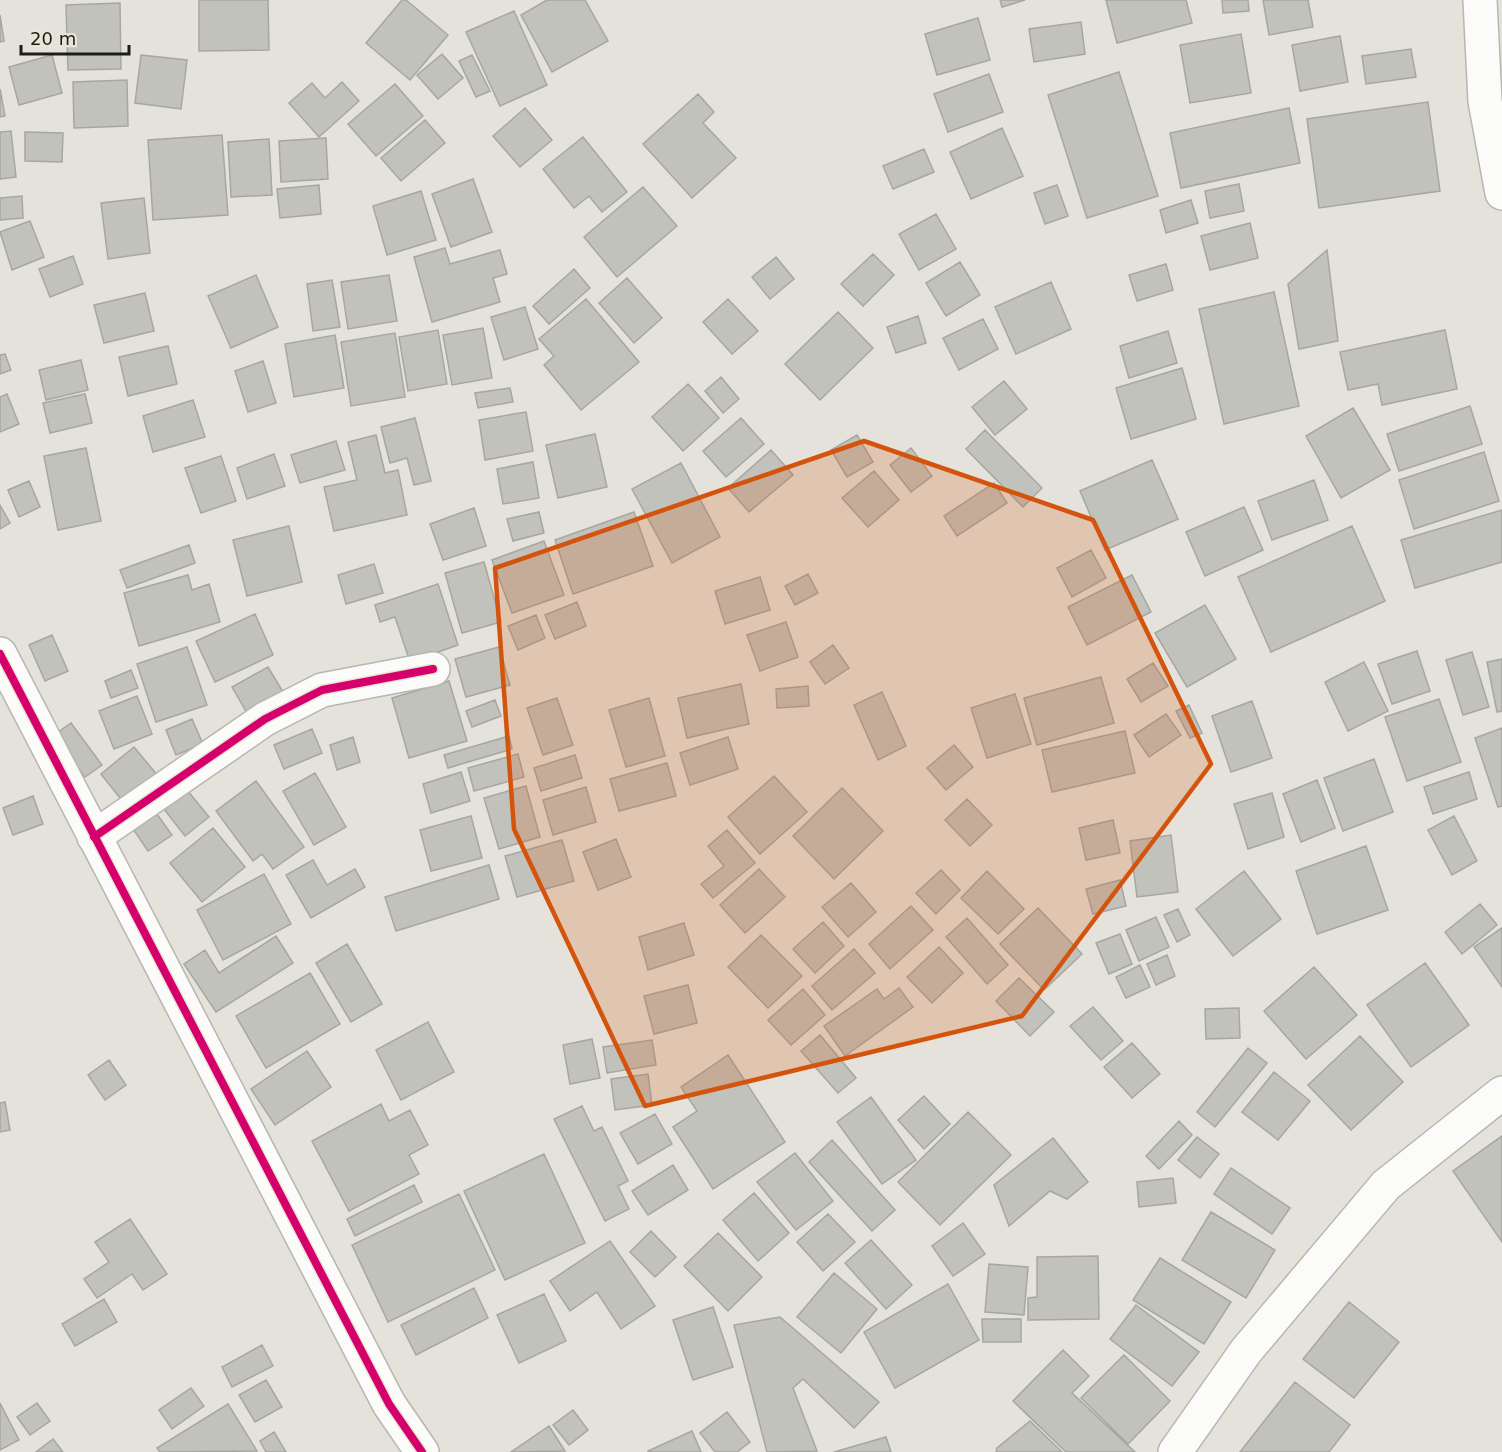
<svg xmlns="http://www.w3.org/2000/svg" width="1502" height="1452" font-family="'DejaVu Sans',sans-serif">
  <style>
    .building { fill: #c2c2bc; stroke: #a7a6a0; stroke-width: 1.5 }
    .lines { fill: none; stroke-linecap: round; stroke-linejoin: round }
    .street-casing { stroke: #b7b6b0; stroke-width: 36 }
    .secondary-casing { stroke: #b7b6b0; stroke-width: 36 }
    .street { stroke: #fbfbf9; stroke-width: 33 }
    .secondary { stroke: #fbfbf9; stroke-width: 33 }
    .cycleway-casing { stroke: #e7e6d7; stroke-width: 11 }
    .cycleway { stroke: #d6006c; stroke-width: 8 }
    .marked { fill: #d4530d; fill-opacity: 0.2; stroke: #d4530d; stroke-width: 4.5; stroke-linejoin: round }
  </style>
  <rect width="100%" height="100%" fill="#e4e2da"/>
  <path class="building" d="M199,0h69l1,50 -70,1z
    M402,0h4l42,35 -38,45 -44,-37z
    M547,0h38l23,41 -56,31 -31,-57z
    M1000,0h25l-23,7z
    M1106,0h80l6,23 -75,20z
    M1222,0h26l1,11 -26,2z
    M1263,0h45l5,27 -44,8z
    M120,3l1,66 -53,1 -2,-65z
    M514,11l33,74 -47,21 -34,-74z
    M0,15l4,26 -4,1z
    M978,18l12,42 -53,15 -12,-41z
    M1081,22l4,32 -51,8 -5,-33z
    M1241,34l10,59 -61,10 -10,-58z
    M1340,36l8,46 -48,9 -8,-46z
    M1411,49l5,28 -50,7 -4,-28z
    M442,54l21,24 -25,21 -21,-24z
    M52,55l10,38 -43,12 -10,-38z
    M141,55l46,5 -6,49 -46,-6z
    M472,55l18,36 -14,6 -17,-36z
    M1119,72l39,124 -71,22 -39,-123z
    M989,74l14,38 -55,20 -14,-38z
    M127,80l1,46 -54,2 -1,-46z
    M342,82l17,19 -40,36 -30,-34 23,-20 13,15z
    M395,84l28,32 -47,40 -28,-32z
    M0,89l5,27 -5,1z
    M698,94l16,18 -11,11 33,35 -44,40 -49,-54z
    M1428,102l12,89 -121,17 -12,-89z
    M525,108l27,32 -32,27 -27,-31z
    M1289,108l11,55 -119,25 -11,-55z
    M425,120l20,23 -44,38 -20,-23z
    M1002,128l21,48 -52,23 -21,-47z
    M11,131l5,46 -16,2v-47z
    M25,132l38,1 -1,29 -37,-1z
    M222,135l6,80 -75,5 -5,-80z
    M583,137l44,55 -25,20 -13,-16 -15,12 -31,-39z
    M326,138l2,41 -47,3 -2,-41z
    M269,139l3,56 -41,2 -3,-55z
    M924,149l10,23 -41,17 -10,-23z
    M473,179l19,53 -41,15 -19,-53z
    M1239,184l5,27 -34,7 -5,-27z
    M319,185l2,29 -41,4 -3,-29z
    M1057,185l11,31 -23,8 -11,-31z
    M643,187l34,39 -60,51 -33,-40z
    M421,191l15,49 -49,15 -14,-49z
    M22,196l1,22 -23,2v-22z
    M144,198l6,55 -42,6 -7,-56z
    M1191,200l7,23 -32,10 -6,-23z
    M936,214l20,35 -37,21 -20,-36z
    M30,221l14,36 -32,13 -12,-38z
    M1250,223l8,35 -48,12 -9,-34z
    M445,248l5,16 50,-14 7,24 -14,4 7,24 -68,20 -18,-65z
    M1327,250l11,91 -39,8 -11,-65z
    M873,254l21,21 -31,31 -22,-22z
    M73,256l10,28 -33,13 -11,-28z
    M776,257l18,22 -24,20 -18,-22z
    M960,262l20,33 -34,21 -20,-33z
    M1166,264l7,26 -36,11 -8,-26z
    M574,269l16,19 -41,36 -16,-18z
    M256,275l22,52 -47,21 -23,-52z
    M389,275l8,46 -49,8 -7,-47z
    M627,278l35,40 -28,25 -35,-40z
    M332,280l8,47 -27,4 -6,-47z
    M1051,282l20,47 -55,25 -21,-47z
    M1274,292l25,114 -75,18 -25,-115z
    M145,293l9,38 -50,12 -10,-38z
    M586,299l53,63 -58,48 -37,-45 10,-9 -15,-17z
    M728,299l30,32 -26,23 -29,-32z
    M525,307l13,42 -34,11 -13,-43z
    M838,312l35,36 -53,52 -35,-36z
    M918,316l8,27 -30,10 -9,-26z
    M983,319l15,30 -39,21 -16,-32z
    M483,328l9,50 -40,7 -9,-50z
    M438,330l9,54 -39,7 -9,-54z
    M1445,330l12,59 -75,16 -4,-21 -30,6 -8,-38z
    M1168,331l9,32 -48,15 -9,-32z
    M395,333l10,64 -54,9 -10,-64z
    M335,335l9,53 -50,9 -9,-53z
    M168,346l9,38 -49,12 -9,-39z
    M5,354l6,16 -11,4v-19z
    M81,360l7,30 -42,10 -7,-30z
    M263,361l13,42 -28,9 -13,-41z
    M1182,368l14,51 -65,20 -15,-51z
    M721,377l18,22 -16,14 -18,-22z
    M1004,381l23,28 -32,26 -23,-28z
    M688,384l31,34 -36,33 -31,-34z
    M510,388l3,14 -35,6 -3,-15z
    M7,394l12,30 -19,8v-35z
    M85,394l7,29 -42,10 -7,-30z
    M193,400l12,37 -52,15 -10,-36z
    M1470,406l12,38 -83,27 -12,-37z
    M1353,408l37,62 -49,28 -35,-62z
    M526,412l7,39 -48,9 -6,-40z
    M415,418l16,63 -17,4 -7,-27 -17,5 -9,-36z
    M741,418l23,26 -38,33 -23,-26z
    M985,430l57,58 -19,19 -57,-58z
    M595,434l12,53 -49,11 -12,-53z
    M376,435l9,38 13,-3 9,45 -73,16 -10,-44 33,-7 -9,-38z
    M857,435l16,27 -26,15 -16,-27z
    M336,441l9,29 -45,13 -9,-28z
    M86,448l15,73 -43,9 -14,-74z
    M911,448l21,28 -21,16 -21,-27z
    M771,450l22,25 -44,37 -21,-24z
    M1484,452l15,49 -85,28 -15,-49z
    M274,454l11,32 -38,13 -10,-31z
    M221,456l15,45 -35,12 -16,-45z
    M1152,460l26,59 -73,31 -25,-59z
    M533,462l6,36 -36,6 -6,-35z
    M681,463l39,74 -48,26 -40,-74z
    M874,471l25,29 -31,27 -26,-29z
    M1314,480l14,40 -56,20 -14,-39z
    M29,481l11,26 -21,10 -11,-27z
    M994,483l13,20 -50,33 -13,-20z
    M0,505l10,18 -10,6z
    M1244,507l19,43 -58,26 -19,-44z
    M474,508l12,38 -43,14 -13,-36z
    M1502,510v52l-87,26 -14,-48z
    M539,512l5,21 -31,8 -6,-22z
    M634,512l19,54 -80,28 -18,-54z
    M289,526l13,56 -55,14 -14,-56z
    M1352,526l33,75 -114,51 -33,-75z
    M544,541l20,54 -52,18 -20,-53z
    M189,545l6,18 -68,25 -7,-18z
    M1091,550l15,28 -34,19 -15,-29z
    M484,562l17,60 -39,11 -17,-60z
    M374,564l9,29 -37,11 -8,-29z
    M808,574l10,19 -23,12 -10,-19z
    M188,575l4,15 17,-6 11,38 -81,24 -15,-53z
    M1132,575l19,37 -64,33 -19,-38z
    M760,577l10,33 -45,14 -10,-33z
    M438,584l20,61 -48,17 -15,-45 -15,5 -5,-17z
    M577,602l9,24 -31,13 -10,-24z
    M1205,605l31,54 -49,28 -32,-54z
    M255,614l18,41 -58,27 -19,-41z
    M536,615l9,23 -27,12 -10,-24z
    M786,622l12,35 -38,14 -13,-36z
    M52,635l16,36 -23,10 -16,-36z
    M833,645l16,23 -24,16 -15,-22z
    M187,647l20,58 -51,17 -19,-58z
    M499,647l11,38 -44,12 -11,-38z
    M1417,651l13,40 -38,13 -14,-40z
    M1472,652l17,55 -26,8 -17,-55z
    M1502,659v52l-5,1 -10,-50z
    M1364,662l24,49 -40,20 -23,-49z
    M1153,663l15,23 -27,16 -14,-23z
    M268,667l15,25 -36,21 -15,-26z
    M131,670l7,18 -27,10 -6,-17z
    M1101,677l13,46 -77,22 -13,-47z
    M449,681l18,60 -58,17 -17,-60z
    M741,684l8,40 -62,14 -9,-40z
    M808,686l1,20 -32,2 -1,-19z
    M882,692l24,54 -28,14 -24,-55z
    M1015,694l16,50 -44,14 -16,-50z
    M137,696l15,38 -38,15 -15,-38z
    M557,698l16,47 -30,10 -16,-47z
    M649,698l16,58 -39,11 -17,-57z
    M1439,699l22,63 -54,19 -22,-64z
    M495,700l6,16 -29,11 -6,-16z
    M1252,701l20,57 -41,14 -19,-56z
    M1189,705l13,28 -12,5 -14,-27z
    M1166,714l15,21 -32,22 -15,-22z
    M192,719l11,25 -27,11 -10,-25z
    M71,723l31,42 -17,12 -31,-42z
    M1502,728v78l-4,1 -23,-69z
    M312,729l10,24 -38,16 -10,-24z
    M1125,731l10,42 -83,19 -10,-42z
    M509,736l3,13 -64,19 -4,-13z
    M353,737l7,25 -23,8 -7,-25z
    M728,737l10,32 -48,16 -10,-32z
    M954,745l19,22 -27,23 -19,-22z
    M134,747l24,29 -34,27 -23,-29z
    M518,754l6,23 -50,14 -6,-23z
    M575,755l7,23 -41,13 -7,-23z
    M1374,759l19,53 -50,19 -19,-53z
    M667,763l9,33 -57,15 -9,-32z
    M461,772l9,29 -39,12 -8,-29z
    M1469,772l8,27 -44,15 -9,-27z
    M315,773l31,54 -32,18 -31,-54z
    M774,776l33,36 -47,42 -32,-37z
    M1317,780l18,48 -34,14 -18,-48z
    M256,781l48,66 -31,22 -11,-15 -9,7 -37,-50z
    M526,786l14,51 -41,12 -15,-51z
    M586,787l10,35 -43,13 -10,-35z
    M842,788l41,43 -49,48 -41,-43z
    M187,790l22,27 -24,19 -21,-27z
    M1272,793l12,44 -36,12 -14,-45z
    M33,796l10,28 -30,11 -10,-27z
    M967,799l25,26 -22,21 -25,-26z
    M154,810l18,25 -24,16 -17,-25z
    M471,816l11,42 -51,13 -11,-41z
    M1454,816l23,45 -25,14 -24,-45z
    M1113,820l7,33 -34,7 -7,-32z
    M213,828l32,39 -43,35 -32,-39z
    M727,830l28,33 -42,35 -12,-14 23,-18 -16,-20z
    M1171,835l7,57 -41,5 -7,-56z
    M616,839l15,38 -33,13 -15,-38z
    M562,840l12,41 -57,16 -12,-41z
    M1366,846l22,64 -71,24 -21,-63z
    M313,860l14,25 28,-16 10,18 -54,31 -25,-43z
    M489,865l10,34 -103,32 -11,-34z
    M759,869l26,28 -40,36 -25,-28z
    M941,870l19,20 -24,24 -20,-21z
    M987,871l37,38 -26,25 -37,-36z
    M1244,871l37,48 -48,37 -37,-47z
    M264,874l27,50 -68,36 -26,-50z
    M1120,880l6,26 -33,8 -7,-25z
    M851,883l25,29 -28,25 -26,-30z
    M1480,904l17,21 -35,29 -17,-22z
    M911,906l22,24 -43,39 -21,-25z
    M1038,908l44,46 -38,36 -44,-46z
    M1178,909l12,26 -13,7 -13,-27z
    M1156,917l13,30 -30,14 -13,-31z
    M967,918l41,47 -21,19 -41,-47z
    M823,922l21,24 -29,27 -22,-24z
    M684,923l10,32 -46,15 -9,-33z
    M1502,928v59l-28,-40z
    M1120,934l12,30 -23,10 -13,-31z
    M761,935l41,41 -34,32 -40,-41z
    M276,936l17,27 -77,49 -32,-48 21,-14 14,23z
    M347,944l35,60 -31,18 -35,-59z
    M939,947l24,26 -31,30 -25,-26z
    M854,949l21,24 -43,37 -20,-24z
    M1167,955l8,21 -19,9 -9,-21z
    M1425,963l44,62 -58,42 -44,-62z
    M1140,965l10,22 -24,11 -10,-21z
    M1314,967l43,48 -51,44 -42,-48z
    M310,973l30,51 -74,44 -30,-52z
    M1019,978l35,34 -24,24 -34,-35z
    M688,985l9,38 -43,11 -10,-38z
    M899,988l14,19 -68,49 -21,-30 53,-37 7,10z
    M803,989l22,26 -34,30 -23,-25z
    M1093,1007l30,34 -22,19 -31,-34z
    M1239,1008l1,30 -34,1 -1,-30z
    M428,1022l26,50 -53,28 -25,-50z
    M820,1035l36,43 -18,15 -37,-42z
    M1360,1036l43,46 -52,48 -43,-45z
    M592,1039l8,39 -30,6 -7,-39z
    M652,1040l4,25 -49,8 -4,-26z
    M1132,1043l28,31 -28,24 -28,-31z
    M1248,1048l19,15 -52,64 -18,-15z
    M307,1051l24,36 -56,38 -24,-36z
    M728,1055l57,87 -72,47 -40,-62 24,-16 -16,-24z
    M109,1060l17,25 -21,15 -17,-25z
    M1274,1072l36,29 -32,39 -36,-28z
    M648,1074l4,31 -37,5 -4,-31z
    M924,1096l26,28 -26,25 -26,-29z
    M871,1097l45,63 -34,24 -45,-62z
    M5,1102l5,28 -10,2v-29z
    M381,1104l8,17 21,-11 18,35 -19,10 10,19 -70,37 -37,-70z
    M582,1106l12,25 8,-4 26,54 -10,5 11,23 -24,12 -51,-102z
    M968,1112l43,43 -71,70 -42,-43z
    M655,1114l17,30 -34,20 -18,-31z
    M1179,1121l13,14 -33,34 -13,-13z
    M1502,1136v106l-49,-71z
    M1197,1137l22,17 -19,24 -22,-18z
    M1053,1138l35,44 -21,17 -17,-8 -41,35 -15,-41z
    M832,1140l63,70 -23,21 -63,-69z
    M795,1153l38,48 -37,29 -39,-48z
    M544,1154l41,89 -80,37 -41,-89z
    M673,1165l15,25 -40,25 -16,-24z
    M1231,1168l59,40 -18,26 -58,-40z
    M1173,1178l3,25 -37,4 -2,-25z
    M414,1185l8,17 -67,34 -8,-17z
    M754,1193l35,40 -31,28 -35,-41z
    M459,1194l36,76 -107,52 -36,-77z
    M1211,1212l64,38 -29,48 -64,-38z
    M828,1214l27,28 -32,29 -26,-29z
    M130,1219l37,55 -24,16 -11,-16 -35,24 -13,-19 25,-17 -14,-20z
    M963,1223l22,31 -32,22 -21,-30z
    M651,1231l25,26 -21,20 -25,-25z
    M718,1233l44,44 -34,34 -44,-45z
    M871,1240l41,45 -26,24 -41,-46z
    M610,1241l45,65 -34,23 -24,-37 -27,19 -20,-30z
    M1098,1256l1,63 -71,1v-22l9,-1v-40z
    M1160,1258l71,44 -27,42 -71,-44z
    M989,1264l39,3 -4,48 -39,-3z
    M834,1273l43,36 -36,44 -44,-36z
    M948,1284l31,56 -84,48 -31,-56z
    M474,1288l14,30 -72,37 -15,-30z
    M544,1294l22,47 -47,22 -22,-48z
    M104,1299l13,23 -42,24 -13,-22z
    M1349,1302l50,40 -45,56 -51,-39z
    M1136,1305l63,47 -27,34 -62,-47z
    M713,1307l20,60 -40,13 -20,-60z
    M780,1317l99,85 -25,26 -51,-49 -10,9 24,63 -50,1 -33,-127z
    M982,1319h39v23h-38z
    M262,1345l11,21 -41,21 -10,-20z
    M1063,1350l26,26 -17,17 63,59h-69l-53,-51z
    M1124,1355l46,46 -42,43 -47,-46z
    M266,1380l16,27 -27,15 -16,-27z
    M1295,1382l55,43 -21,27h-89z
    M191,1388l13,18 -32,23 -13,-19z
    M0,1403l19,37 -19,10z
    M37,1403l13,18 -20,14 -13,-18z
    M228,1404l29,47 -97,1 -3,-4z
    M573,1410l15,20 -19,15 -16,-20z
    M727,1412l23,30 -13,10h-22l-15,-19z
    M1030,1421l32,31h-66l1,-4z
    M549,1426l16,25 -54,1z
    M692,1431l9,21h-53v-1z
    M274,1432l12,20h-20l-6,-11z
    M886,1437l5,15h-57z
    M53,1439l10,13h-27z"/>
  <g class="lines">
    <defs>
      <path id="street" d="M0,654l389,750 33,48
        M94,837l171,-118 57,-29 111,-21"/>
      <path id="secondary" d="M1480,0l5,101 17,92
        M1175,1452l71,-101 140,-166 116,-92"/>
    </defs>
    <use href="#street" class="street-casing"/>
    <use href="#secondary" class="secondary-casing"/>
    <use href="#street" class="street"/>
    <use href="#secondary" class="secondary"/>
    <defs>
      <path id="cycleway" d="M0,654l389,750 33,48
        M94,837l171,-118 57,-29 111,-21"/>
    </defs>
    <use href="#cycleway" class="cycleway-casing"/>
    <use href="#cycleway" class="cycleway"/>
  </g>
  <path class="marked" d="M864,441l229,79 118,244 -189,252 -377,90 -131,-277 -19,-261z"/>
  <path d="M21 45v9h108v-9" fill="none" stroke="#1d1d18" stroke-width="3"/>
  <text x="30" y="45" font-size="18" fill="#1d1d18" stroke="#e7e6d7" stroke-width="4.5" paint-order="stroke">20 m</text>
</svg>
